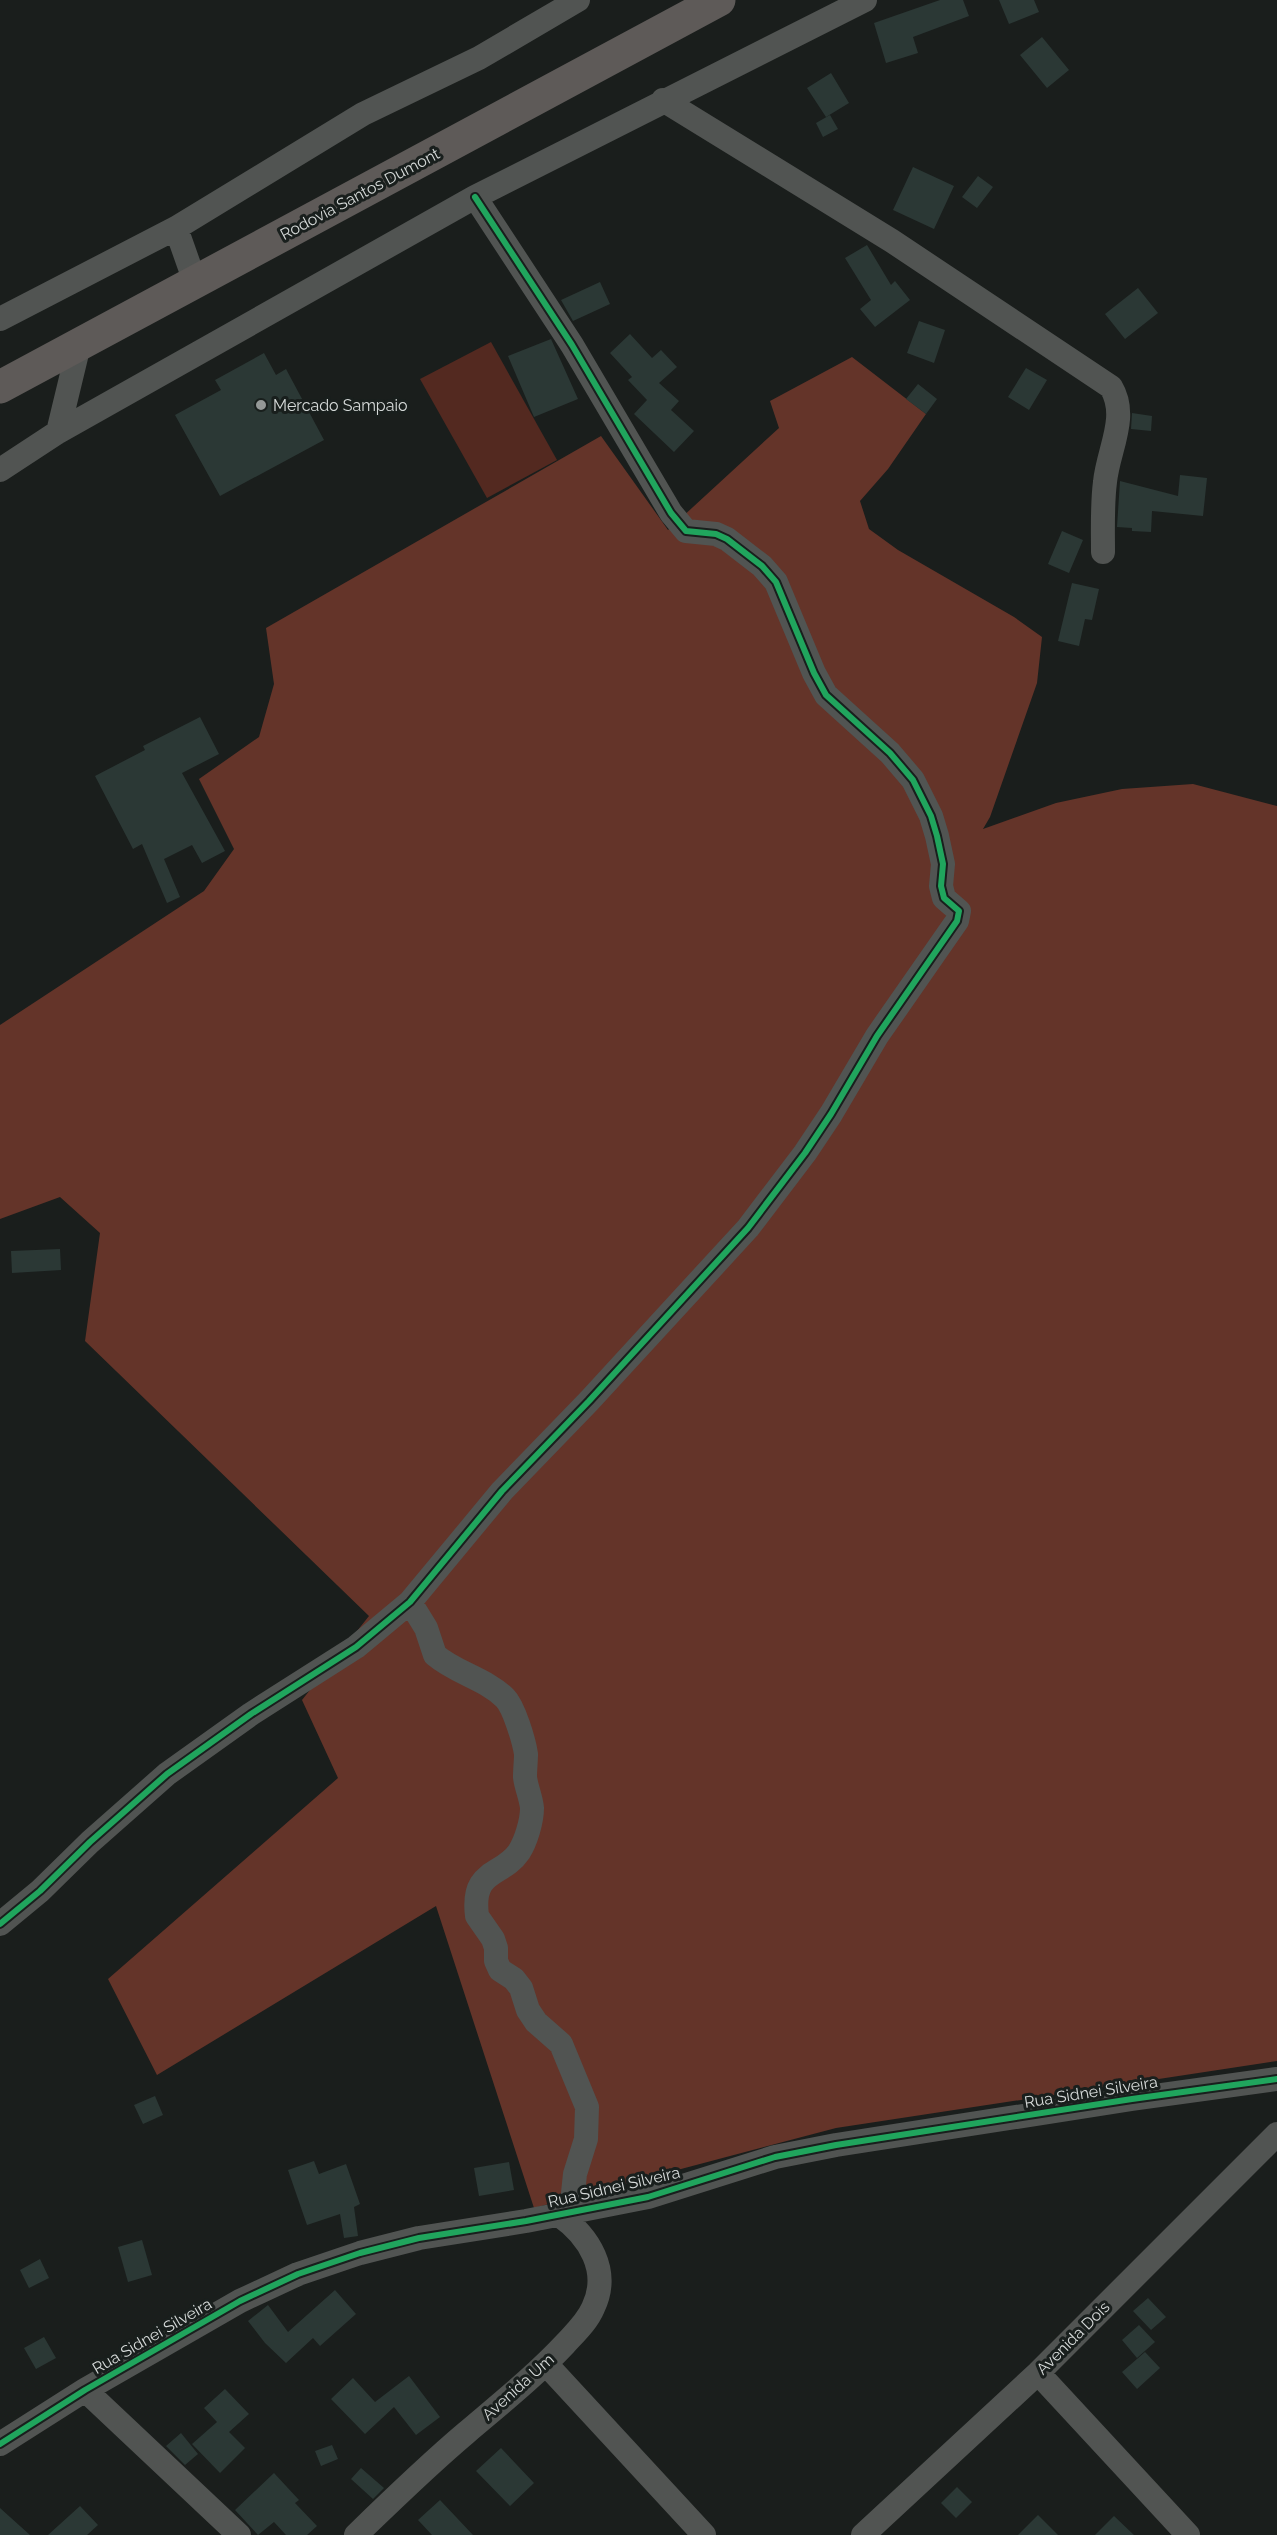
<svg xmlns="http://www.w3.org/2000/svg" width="1277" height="2535" font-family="Raleway,sans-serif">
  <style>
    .green { fill: #532920 }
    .forest { fill: #643429 }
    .building { fill: #2b3835 }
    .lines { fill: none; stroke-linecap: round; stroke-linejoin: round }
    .minor { stroke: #515452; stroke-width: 24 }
    .highway { stroke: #5e5a58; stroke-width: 33 }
    .cycleway-casing { stroke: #191f1d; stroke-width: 10 }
    .cycleway { stroke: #20a55d; stroke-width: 6 }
    .poi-dot { fill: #949897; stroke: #191f1d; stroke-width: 2 }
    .labels { text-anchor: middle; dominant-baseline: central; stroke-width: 6; stroke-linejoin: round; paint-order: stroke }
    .street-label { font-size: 16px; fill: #d6dad9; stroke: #191f1d }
    .poi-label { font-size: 16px; fill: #d6dad9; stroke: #191f1d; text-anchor: start }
  </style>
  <rect width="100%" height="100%" fill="#1a1e1c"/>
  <path class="green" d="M491,342l66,118 -70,38 -67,-119z"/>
  <path class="forest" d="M852,357l74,57 -38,55 -28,32 9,28 29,21 116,67 28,20 -5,46 -47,134 -7,12 73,-26 66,-14 71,-5 84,22v1255l-441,67 -302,80 -98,-302 -279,169 -49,-96 230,-201 -36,-78 67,-84 -284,-275 15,-108 -40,-36 -60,22v-194l204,-134 30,-42 -35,-70 60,-42 15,-53 -8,-56 335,-192 67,94 111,-102 -9,-27z"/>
  <path class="building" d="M940,0h23l6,16 -56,21 5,16 -32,10 -12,-40z
    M999,0h35l5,12 -30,12z
    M1042,37l27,33 -22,18 -27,-33z
    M831,73l18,30 -23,14 -19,-29z
    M830,115l8,14 -15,8 -7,-14z
    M913,167l41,19 -20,43 -41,-19z
    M978,176l15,11 -16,21 -15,-11z
    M867,245l24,40 4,-4 15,19 -35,27 -15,-18 11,-9 -26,-42z
    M600,282l10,22 -37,17 -12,-21z
    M1138,288l20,25 -33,26 -20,-25z
    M919,321l26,9 -11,33 -27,-10z
    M630,334l22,24 9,-8 16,17 -18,16 20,18 -8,9 23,21 -20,21 -40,-38 13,-14 -19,-20 4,-3 -22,-24z
    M551,339l27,60 -44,18 -26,-61z
    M264,353l12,22 10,-6 38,71 -104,56 -45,-81 46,-25 -6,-10z
    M1026,368l21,12 -18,30 -21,-13z
    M918,384l19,15 -11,15 -20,-15z
    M1132,413l20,3 -1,15 -20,-2z
    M1180,475l27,3 -4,38 -51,-5 -1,21 -19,-1v-3l-15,-1 3,-46 58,15z
    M1062,531l21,9 -14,33 -21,-9z
    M1072,583l27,6 -7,31 -7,-1 -6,27 -21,-5z
    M200,717l19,37 -37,19 43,78 -23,12 -10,-18 -28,14 16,38 -13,6 -25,-59 -9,5 -38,-73 50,-26 -2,-4z
    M60,1249l1,21 -49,3 -1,-22z
    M155,2096l8,19 -20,9 -9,-19z
    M314,2161l5,13 27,-10 14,40 -6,3 4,29 -14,2 -4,-24 -33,11 -19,-55z
    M509,2162l5,28 -35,6 -5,-28z
    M142,2240l10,35 -24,7 -10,-35z
    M40,2259l9,19 -20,10 -9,-18z
    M335,2290l21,24 -36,32 -7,-8 -27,25 -21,-20 -17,-22 20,-16 20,27z
    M1148,2298l18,19 -15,13 -18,-19z
    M1139,2325l16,17 -18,16 -15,-18z
    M44,2337l12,21 -20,11 -12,-21z
    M1145,2352l15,16 -23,21 -15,-17z
    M409,2376l31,41 -24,18 -22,-28 -29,27 -34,-35 22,-21 22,24z
    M225,2389l24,25 -20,18 16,16 -25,25 -28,-29 25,-22 -13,-14z
    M181,2433l17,21 -13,11 -19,-19z
    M332,2445l6,14 -17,7 -6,-15z
    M501,2448l33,35 -24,23 -34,-35z
    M361,2468l23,20 -11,11 -22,-20z
    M274,2473l25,27 -4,3 22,23 -10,9h-21l-12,-13 -16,13 -23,-25z
    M957,2487l15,15 -16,16 -15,-15z
    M440,2500l33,35h-41l-14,-15z
    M80,2506l18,19 -11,10h-39z
    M0,2508l30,27h-30z
    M1038,2515l20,20h-40z
    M1114,2516l20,19h-39z"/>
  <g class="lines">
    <path class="minor" d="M663,100l229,141 219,146c18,30 -3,63 -6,95 -3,23 -2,47 -2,70
      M176,228l19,54
      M0,319l176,-91 187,-114 116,-56 99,-58
      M58,432l417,-235 390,-197
      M0,470l58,-38 21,-87
      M410,1602l16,26 9,27c21,18 51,24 70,43 9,9 19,43 21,56 0,7 -1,15 -1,23 1,10 6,20 7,31 0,13 -6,33 -13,44 -17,25 -48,16 -42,64l16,23 3,9v13l4,9 14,9 7,9 7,22 8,12 25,22 26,63 -1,32 -11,35 -4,38
      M0,1924l40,-33 50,-49 77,-68 84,-60 105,-67 54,-45 92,-111 87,-90 159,-173 57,-75 26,-39 46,-78 80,-115 2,-10 -15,-13 -3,-12 2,-22 -6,-28 -6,-20 -18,-36 -23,-27 -64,-58 -12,-22 -38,-91 -14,-16 -35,-27 -11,-5 -30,-3 -15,-18 -99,-168 -97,-148
      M546,2364l158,171
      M1038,2373l150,162
      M85,2390l154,145
      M0,2444l85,-54 155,-89 58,-27 62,-21 59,-15 107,-17 122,-24 127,-40 61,-12 296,-46 145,-20
      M356,2535c36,-35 72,-70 110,-102 34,-29 69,-57 99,-89 10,-11 22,-22 28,-36 18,-37 -4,-72 -34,-93
      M863,2535l175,-162 239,-239"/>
    <path class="highway" d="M0,387l719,-387"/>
    <defs>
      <path id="cycleway" d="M0,1924l40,-33 50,-49 77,-68 84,-60 105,-67 54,-45 92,-111 87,-90 159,-173 57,-75 26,-39 46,-78 80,-115 2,-10 -15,-13 -3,-12 2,-22 -6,-28 -6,-20 -18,-36 -23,-27 -64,-58 -12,-22 -38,-91 -14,-16 -35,-27 -11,-5 -30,-3 -15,-18 -99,-168 -97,-148
        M0,2444l85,-54 155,-89 58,-27 62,-21 59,-15 107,-17 122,-24 127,-40 61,-12 296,-46 145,-20"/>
    </defs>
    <use href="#cycleway" class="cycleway-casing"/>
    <use href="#cycleway" class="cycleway"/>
  </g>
  <circle class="poi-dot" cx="261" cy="405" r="6"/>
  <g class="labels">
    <g class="street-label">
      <text transform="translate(360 194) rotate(-28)">Rodovia Santos Dumont</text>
      <text transform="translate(1091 2092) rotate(-9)">Rua Sidnei Silveira</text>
      <text transform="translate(614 2187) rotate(-13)">Rua Sidnei Silveira</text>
      <text transform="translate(152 2336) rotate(-30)">Rua Sidnei Silveira</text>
      <text transform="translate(1073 2338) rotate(-45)">Avenida Dois</text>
      <text transform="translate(518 2387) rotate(-42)">Avenida Um</text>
    </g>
    <g class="poi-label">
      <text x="273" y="405">Mercado Sampaio</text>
    </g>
  </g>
</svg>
